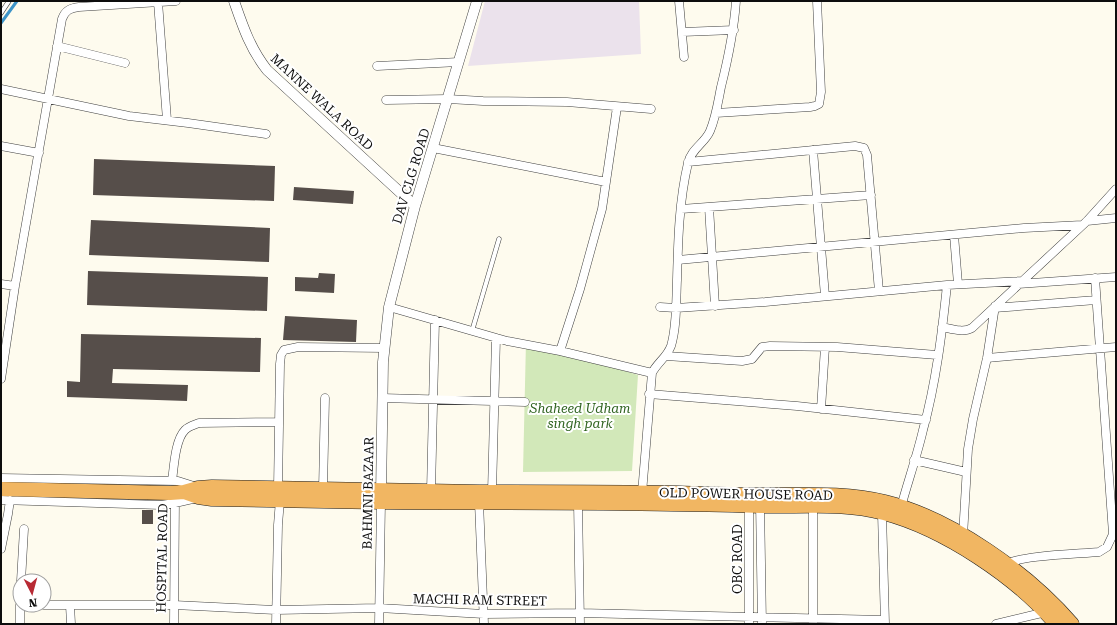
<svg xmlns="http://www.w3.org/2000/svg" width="1117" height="625" font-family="'Roboto Serif',serif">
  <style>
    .industrial { fill: #ebe2ec }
    .green { fill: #d2e8b9 }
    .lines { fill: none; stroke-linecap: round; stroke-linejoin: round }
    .stream { stroke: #3e94c8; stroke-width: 3 }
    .building { fill: #564e4a }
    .service-casing { stroke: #404040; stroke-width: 5 }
    .minor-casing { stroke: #404040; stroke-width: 9 }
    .tertiary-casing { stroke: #404040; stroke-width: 11 }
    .trunk-casing { stroke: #1e1e1e; stroke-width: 15 }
    .service { stroke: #fff; stroke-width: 4 }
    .minor { stroke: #fff; stroke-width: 8 }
    .tertiary { stroke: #fff; stroke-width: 10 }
    .trunk { stroke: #f1b662; stroke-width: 14 }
    .labels { text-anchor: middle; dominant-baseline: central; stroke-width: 4; stroke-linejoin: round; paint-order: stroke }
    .street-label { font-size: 13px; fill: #0d0d0d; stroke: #fff }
    .park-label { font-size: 13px; font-style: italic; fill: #2f6320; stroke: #fff }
  </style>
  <rect width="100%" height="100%" fill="#fefbee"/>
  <path class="industrial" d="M485,1h154l2,53 -173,12z"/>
  <path class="green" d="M526,341l112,34 -6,96 -109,1z"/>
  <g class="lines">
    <path class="stream" d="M1,23l16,-22"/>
  </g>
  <path class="building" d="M94,159l181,7 -1,35 -181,-6z
    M294,187l60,4 -1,13 -60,-4z
    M91,220l179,8 -1,34 -180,-7z
    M88,271l180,6 -1,34 -180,-6z
    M319,273l16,1 -1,19 -39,-2v-14l23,1z
    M285,316l72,4 -1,22 -73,-2z
    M81,334l180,4 -1,34 -147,-3 -1,14 76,2 -1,16 -120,-4v-16l13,1z
    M142,510h11v14h-11z"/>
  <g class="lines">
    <defs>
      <path id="service" d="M1,13l8,-12
        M472,331l27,-92"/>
      <path id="minor" d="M679,1l5,56
        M158,2l9,118
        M682,32l52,-2
        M57,46l68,17
        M377,66l82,-4
        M1,89l128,27 59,7 78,11
        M386,100l62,-1 35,2 84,1 84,7
        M716,113l94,-6 5,-1 4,-2 2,-12 -4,-91
        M1,146l38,7
        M433,148l173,34
        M813,150l12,146
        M688,162l167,-16 9,2 3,7 12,136
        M709,207l6,99
        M681,209l190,-14
        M1087,221l29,-3
        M954,235l4,49
        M678,260l346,-32 58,-3
        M1095,278l18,256
        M1,284l14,2
        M1018,284l98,-7
        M389,307l118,34 53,10 92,22
        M660,307l16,1 89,-6 182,-17 75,-4
        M994,308l102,-8
        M942,327c10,2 21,6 30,1l115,-107 29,-32
        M560,351l20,-62 22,-80 15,-102
        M666,356l76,5 10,-2 10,-12 8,-1 67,1 100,8
        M987,358l129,-11
        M1,379l14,-93 47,-267c3,-9 9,-11 17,-12l97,-6
        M649,394l148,12 129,14
        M382,398l143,4
        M821,409l4,-62
        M914,460l52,12
        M1,478l177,3 19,6
        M172,481c2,-14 3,-41 13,-51 4,-4 9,-5 14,-7l80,-1
        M278,488l2,-124 1,-9 3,-5 14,-3 86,1
        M323,489l2,-91
        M431,491l4,-171
        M492,492l4,-154
        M642,493l10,-120c5,-10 15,-16 19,-27 6,-20 5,-45 6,-66 1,-39 2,-79 11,-117 3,-14 17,-20 22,-32 6,-14 8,-29 11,-44 7,-28 13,-57 15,-86
        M1,500l160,5 14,-2 22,-5
        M479,502l5,122
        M578,502l2,122
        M760,502l2,122
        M813,506v117
        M901,507c7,-26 16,-51 22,-77 13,-47 19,-97 24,-145
        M882,513l3,111
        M963,536l5,-87 5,-30 14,-61 8,-52
        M1,549l7,-35 2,-14
        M1005,565c14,-10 74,-11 94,-13l8,-5 8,-17
        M21,581l3,-52
        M44,605h130l102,5 103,-2 105,6 96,-1 305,7
        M70,605l1,19
        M20,624v-19
        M174,624l1,-126
        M276,624l2,-99 2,-25
        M379,624l2,-122
        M749,624v-121
        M996,624l50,-12"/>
      <path id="tertiary" d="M234,1c9,26 16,47 33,69l148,136
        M381,496l2,-134 6,-55 26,-101 62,-205"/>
      <path id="trunk" d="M1,489l169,4 14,-1 14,-4 14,-1c89,2 178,4 267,5 66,0 132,0 199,1 28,1 57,2 85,2 41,0 82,-3 122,7 66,16 143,71 187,122
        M184,492l14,5 14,2c56,1 112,2 168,3 97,1 195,0 292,2 29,0 59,1 88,2 41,1 83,-4 124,7 60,16 132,64 172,111"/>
    </defs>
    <use href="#service" class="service-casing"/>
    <use href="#minor" class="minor-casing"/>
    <use href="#tertiary" class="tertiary-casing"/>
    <use href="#trunk" class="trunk-casing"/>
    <use href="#service" class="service"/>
    <use href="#minor" class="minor"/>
    <use href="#tertiary" class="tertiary"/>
    <use href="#trunk" class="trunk"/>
  </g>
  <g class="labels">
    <g class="street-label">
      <text transform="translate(322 102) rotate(43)">MANNE WALA ROAD</text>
      <text transform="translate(411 176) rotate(-73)">DAV CLG ROAD</text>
      <text transform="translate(368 493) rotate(-89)">BAHMNI BAZAAR</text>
      <text transform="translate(746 494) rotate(1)">OLD POWER HOUSE ROAD</text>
      <text transform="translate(162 558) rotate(-89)">HOSPITAL ROAD</text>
      <text transform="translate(737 559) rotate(-90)">OBC ROAD</text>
      <text transform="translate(480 600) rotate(1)">MACHI RAM STREET</text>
    </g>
    <g class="park-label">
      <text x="580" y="408">Shaheed Udham<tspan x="580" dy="15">singh park</tspan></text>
    </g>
  </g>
  <rect width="1117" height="625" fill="none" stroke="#0d0d0d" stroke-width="4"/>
  <g transform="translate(32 593) rotate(174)"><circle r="19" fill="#ffffff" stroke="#9e9e9e"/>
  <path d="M0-3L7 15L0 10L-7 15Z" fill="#b82a34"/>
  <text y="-6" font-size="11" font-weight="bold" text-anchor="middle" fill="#0d0d0d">N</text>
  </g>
</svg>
